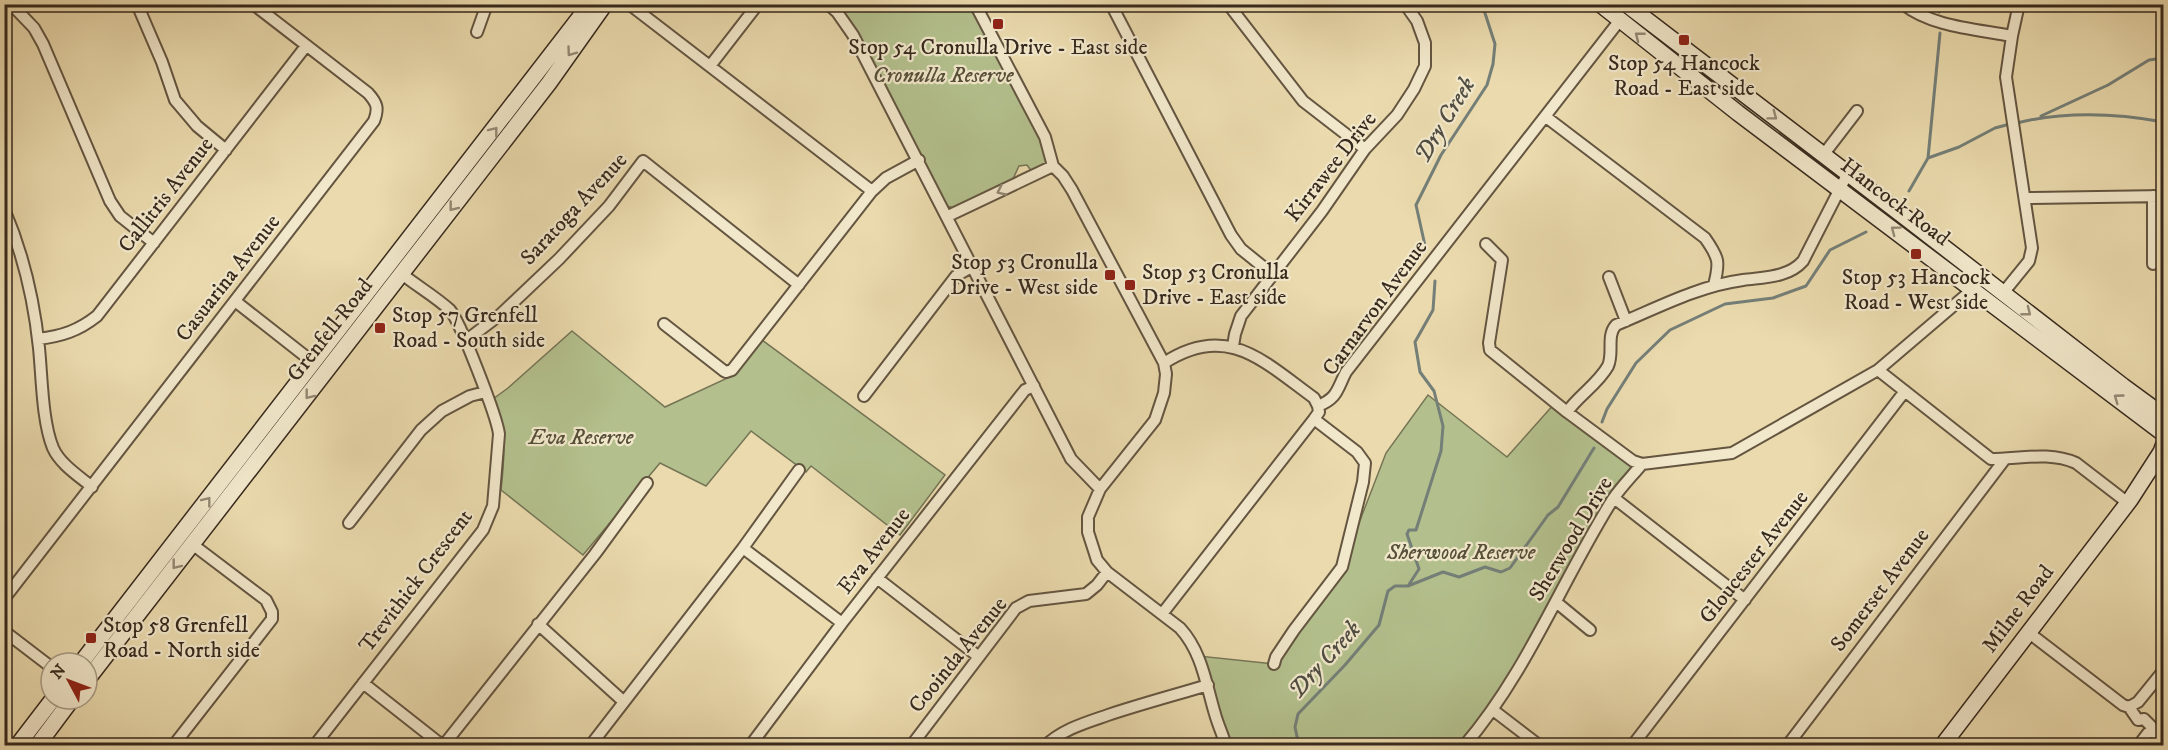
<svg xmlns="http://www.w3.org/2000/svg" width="2168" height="750" font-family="'IM FELL DW Pica',serif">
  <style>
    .green { fill: #b3c08d; stroke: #757455; stroke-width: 1.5 }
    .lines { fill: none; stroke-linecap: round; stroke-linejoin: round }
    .stream { stroke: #747f78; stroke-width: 3 }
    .street-casing { stroke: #645541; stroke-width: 14 }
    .secondary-casing { stroke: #37291d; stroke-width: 18 }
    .street { stroke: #f1e7ca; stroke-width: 10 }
    .secondary { stroke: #f1e7ca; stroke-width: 15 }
    .oneway { stroke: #948874 }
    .poi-dot { fill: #8f2418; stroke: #f1e7ca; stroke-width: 2 }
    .labels { text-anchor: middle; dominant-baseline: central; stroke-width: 4.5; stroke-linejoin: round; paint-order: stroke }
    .poi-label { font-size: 22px; fill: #37291d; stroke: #f1e7ca }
    .park-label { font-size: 22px; font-style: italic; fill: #564f39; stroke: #f1e7ca }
    .street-label { font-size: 22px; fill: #37291d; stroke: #f1e7ca }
    .water-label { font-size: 24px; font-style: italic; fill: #504d43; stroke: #f1e7ca }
  </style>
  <rect width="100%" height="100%" fill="#eadaad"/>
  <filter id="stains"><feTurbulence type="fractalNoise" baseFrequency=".00333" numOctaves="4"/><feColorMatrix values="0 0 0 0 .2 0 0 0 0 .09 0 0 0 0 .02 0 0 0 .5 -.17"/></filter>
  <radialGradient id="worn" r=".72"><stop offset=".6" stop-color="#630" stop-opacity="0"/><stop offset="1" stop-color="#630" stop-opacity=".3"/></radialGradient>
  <path class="green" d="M836,5h135l71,137 5,23 -15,7 -5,-7 -8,1 -7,15 -57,27 -9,-2 -92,-179z
    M572,331l93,76 69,-32 28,-35 183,135 -45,60 -89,-69 -5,6 -55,-41 -45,55 -46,-23 -77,92 -82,-65c4,-37 6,-55 -8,-91l15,-11z
    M1428,395l79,62 48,-54 87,61 -28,34 -121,212 -30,35h-237l-27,-89 75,8 68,-97 44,-114z"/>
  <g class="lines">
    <path class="stream" d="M1938,4l1,8
      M2041,116l67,-31 41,-25 15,-2
      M2017,123c48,-12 98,-10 147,-1
      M1928,158l31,-11 36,-19 15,-4
      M1909,191l19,-33 12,-125
      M1426,250l-10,-45 25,-50 46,-70 6,-21 2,-20 -13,-40
      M1602,422l5,-13 29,-46 34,-33 55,-26 48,-6 33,-12 24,-36 36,-18
      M1408,586l35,-14 16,5 26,-10 16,5 9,-4 38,-53 10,-8 36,-59
      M1299,746l-4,-19 3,-13 47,-49 34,-40 9,-34 7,-5h13l11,-17 -12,-35 2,-4h7l25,-79 2,-25 -9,-35 -14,-19 -5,-30 18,-32 2,-29"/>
    <defs>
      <path id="street" d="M11,4l23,24 9,16 67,157 10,15 34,27
        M137,4l25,58 13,38 22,26 29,24
        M629,4l243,187
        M828,4l9,8 16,23 218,424 29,30
        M975,4l70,133 8,29 10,10 9,14 92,173 2,11 -2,19 -9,27 -55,69 -12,28v15l9,28 10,12 73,56c22,24 26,56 35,86 3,11 8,21 11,32
        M1111,4l120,231 10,14 31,25
        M1228,4l75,97 62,48
        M1903,4c29,23 73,25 109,32
        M477,32l10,-28
        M710,66l48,-62
        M1546,117l159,121c14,20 15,24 9,47
        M1824,154l33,-43
        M2153,196v68
        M2026,198l138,-2
        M4,209c19,44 30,91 35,139 3,29 3,73 14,100 7,16 26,28 39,39
        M948,216l105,-50
        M1486,244l16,16 -13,83 1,7 77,62 66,49 9,3
        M1609,277l17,44
        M2003,293l26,-32 3,-13 -26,-171 6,-41 7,-32
        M235,301l79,62
        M664,324l60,47 2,1 6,-2 140,-179 14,-13 33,-18
        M38,339c24,-3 40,-8 59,-23l209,-270
        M464,340l8,-4 29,-22 58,-55 50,-53 34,-45 156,124
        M1233,346l2,-12 6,-18 81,-105 43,-62 32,-34 17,-26 11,-23v-23l-8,-22 -12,-17
        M1164,363c63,-41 99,-2 150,35l4,8
        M1878,370l113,89c28,0 58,-8 85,4l52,40
        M864,396l92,-120 17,-10
        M1567,412c12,-17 31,-28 41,-46 6,-13 -2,-30 8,-41 41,-17 82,-39 127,-45 21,-3 45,-2 60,-19l45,-88
        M1614,498l131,102
        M349,523l72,-93 21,-19 28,-15 15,-4
        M743,548l99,75
        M877,578l102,79
        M4,599l370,-478c5,-13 3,-18 -6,-28l-115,-89
        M1556,602l34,28
        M1162,614l152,-195 5,-7 -1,-6c20,-8 19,-17 28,-34l274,-352
        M538,624l85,77
        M4,631l47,36
        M2028,632l95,73 6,2 9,13 6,-1 7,7 1,6 12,6
        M1274,664l2,-7 18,-27 48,-63 21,-85 2,-19 -8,-11 -43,-33
        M363,683l80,63 152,-192 52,-71
        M2129,707l9,-5 26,-32
        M1493,710l47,36
        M173,746l99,-127v-7l-6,-12 -74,-56
        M314,746l169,-216 10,-24 6,-72c-2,-17 -39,-113 -49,-124 -14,-13 -33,-24 -48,-36
        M590,746l153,-198 56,-78
        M750,746l92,-123 183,-233 9,-4
        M911,746l105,-138 13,-7 57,-7 11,-9 10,-13
        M1045,746c18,-17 40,-23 63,-31 33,-11 67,-20 100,-30
        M1464,746c63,-73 98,-166 149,-247 8,-12 20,-24 29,-35l90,-11 146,-83 95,-81
        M1632,746l273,-355
        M1787,746l218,-287
        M2138,746l10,-13 4,-1"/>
      <path id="secondary" d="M1600,4l138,109 426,321
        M1626,4l284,217 213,165 41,30
        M81,663l509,-659
        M87,680l462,-597 56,-79
        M17,746l36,-47
        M37,746l35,-47
        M1942,746l188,-246 31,-48 3,-8"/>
    </defs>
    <use href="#street" class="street-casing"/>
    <use href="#secondary" class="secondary-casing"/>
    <use href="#street" class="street"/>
    <use href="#secondary" class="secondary"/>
  </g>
  <defs><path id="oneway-chevron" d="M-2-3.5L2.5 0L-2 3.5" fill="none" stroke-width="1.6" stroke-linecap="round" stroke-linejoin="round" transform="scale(1.5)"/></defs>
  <g class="oneway">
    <use href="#oneway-chevron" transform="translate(1639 36) rotate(-142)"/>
    <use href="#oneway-chevron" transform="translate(571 52) rotate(126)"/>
    <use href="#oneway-chevron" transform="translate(1773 116) rotate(37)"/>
    <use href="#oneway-chevron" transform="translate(494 131) rotate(-52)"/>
    <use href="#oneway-chevron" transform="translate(1001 191) rotate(155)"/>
    <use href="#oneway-chevron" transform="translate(453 207) rotate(128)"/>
    <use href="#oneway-chevron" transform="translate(1895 230) rotate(-143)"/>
    <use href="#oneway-chevron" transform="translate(2027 312) rotate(38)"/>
    <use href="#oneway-chevron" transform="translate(309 395) rotate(128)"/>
    <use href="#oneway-chevron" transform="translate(2118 398) rotate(-144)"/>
    <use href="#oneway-chevron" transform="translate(207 501) rotate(-52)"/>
    <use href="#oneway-chevron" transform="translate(176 565) rotate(128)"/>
  </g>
  <g class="poi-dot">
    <rect x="992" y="18" width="12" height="12" rx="3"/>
    <rect x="1678" y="34" width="12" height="12" rx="3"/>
    <rect x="1910" y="248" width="12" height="12" rx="3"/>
    <rect x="1104" y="269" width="12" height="12" rx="3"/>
    <rect x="1124" y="279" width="12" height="12" rx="3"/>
    <rect x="374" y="322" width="12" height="12" rx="3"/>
    <rect x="85" y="632" width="12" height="12" rx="3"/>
  </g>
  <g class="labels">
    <g class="poi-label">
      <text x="998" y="47">Stop 54 Cronulla Drive - East side</text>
      <text x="1684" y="63">Stop 54 Hancock<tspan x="1684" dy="25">Road - East side</tspan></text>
      <text x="1098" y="262" text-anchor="end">Stop 53 Cronulla<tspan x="1098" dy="25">Drive - West side</tspan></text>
      <text x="1142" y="272" text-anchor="start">Stop 53 Cronulla<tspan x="1142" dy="25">Drive - East side</tspan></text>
      <text x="1916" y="277">Stop 53 Hancock<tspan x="1916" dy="25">Road - West side</tspan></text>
      <text x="392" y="315" text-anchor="start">Stop 57 Grenfell<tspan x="392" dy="25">Road - South side</tspan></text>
      <text x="103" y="625" text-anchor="start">Stop 58 Grenfell<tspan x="103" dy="25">Road - North side</tspan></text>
    </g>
    <g class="park-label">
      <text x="943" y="75">Cronulla Reserve</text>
      <text x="581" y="437">Eva Reserve</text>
      <text x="1461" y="552">Sherwood Reserve</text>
    </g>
    <g class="street-label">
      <text transform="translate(1331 167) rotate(-52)">Kirrawee Drive</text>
      <text transform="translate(166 195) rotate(-52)">Callitris Avenue</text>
      <text transform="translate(1895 202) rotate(37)">Hancock Road</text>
      <text transform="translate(574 209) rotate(-47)">Saratoga Avenue</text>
      <text transform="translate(228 278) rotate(-52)">Casuarina Avenue</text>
      <text transform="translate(1375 308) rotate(-54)">Carnarvon Avenue</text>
      <text transform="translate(330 330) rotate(-52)">Grenfell Road</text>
      <text transform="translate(1571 539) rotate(-59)">Sherwood Drive</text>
      <text transform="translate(874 551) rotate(-52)">Eva Avenue</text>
      <text transform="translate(1754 557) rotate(-52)">Gloucester Avenue</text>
      <text transform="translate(416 581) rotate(-53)">Trevithick Crescent</text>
      <text transform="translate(1880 590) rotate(-53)">Somerset Avenue</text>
      <text transform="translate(2018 609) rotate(-53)">Milne Road</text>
      <text transform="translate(958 655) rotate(-51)">Cooinda Avenue</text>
    </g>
    <g class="water-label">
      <text transform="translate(1445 120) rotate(-59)">Dry Creek</text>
      <text transform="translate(1325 660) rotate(-48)">Dry Creek</text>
    </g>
  </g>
  <rect width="2168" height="750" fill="none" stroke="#eadaad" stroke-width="24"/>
  <rect x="6" y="6" width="2156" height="738" fill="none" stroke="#37291d" stroke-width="3"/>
  <rect x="12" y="12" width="2144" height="726" fill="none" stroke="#37291d" stroke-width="1.5"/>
  <g transform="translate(69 681) rotate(311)"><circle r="28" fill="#f1e7ca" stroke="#a79b85" stroke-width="1.5"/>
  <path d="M0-4.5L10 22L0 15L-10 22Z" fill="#8f2418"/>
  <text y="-9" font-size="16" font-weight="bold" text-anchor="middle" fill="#37291d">N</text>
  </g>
  <rect width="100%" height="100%" filter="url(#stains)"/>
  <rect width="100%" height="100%" fill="url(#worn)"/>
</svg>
